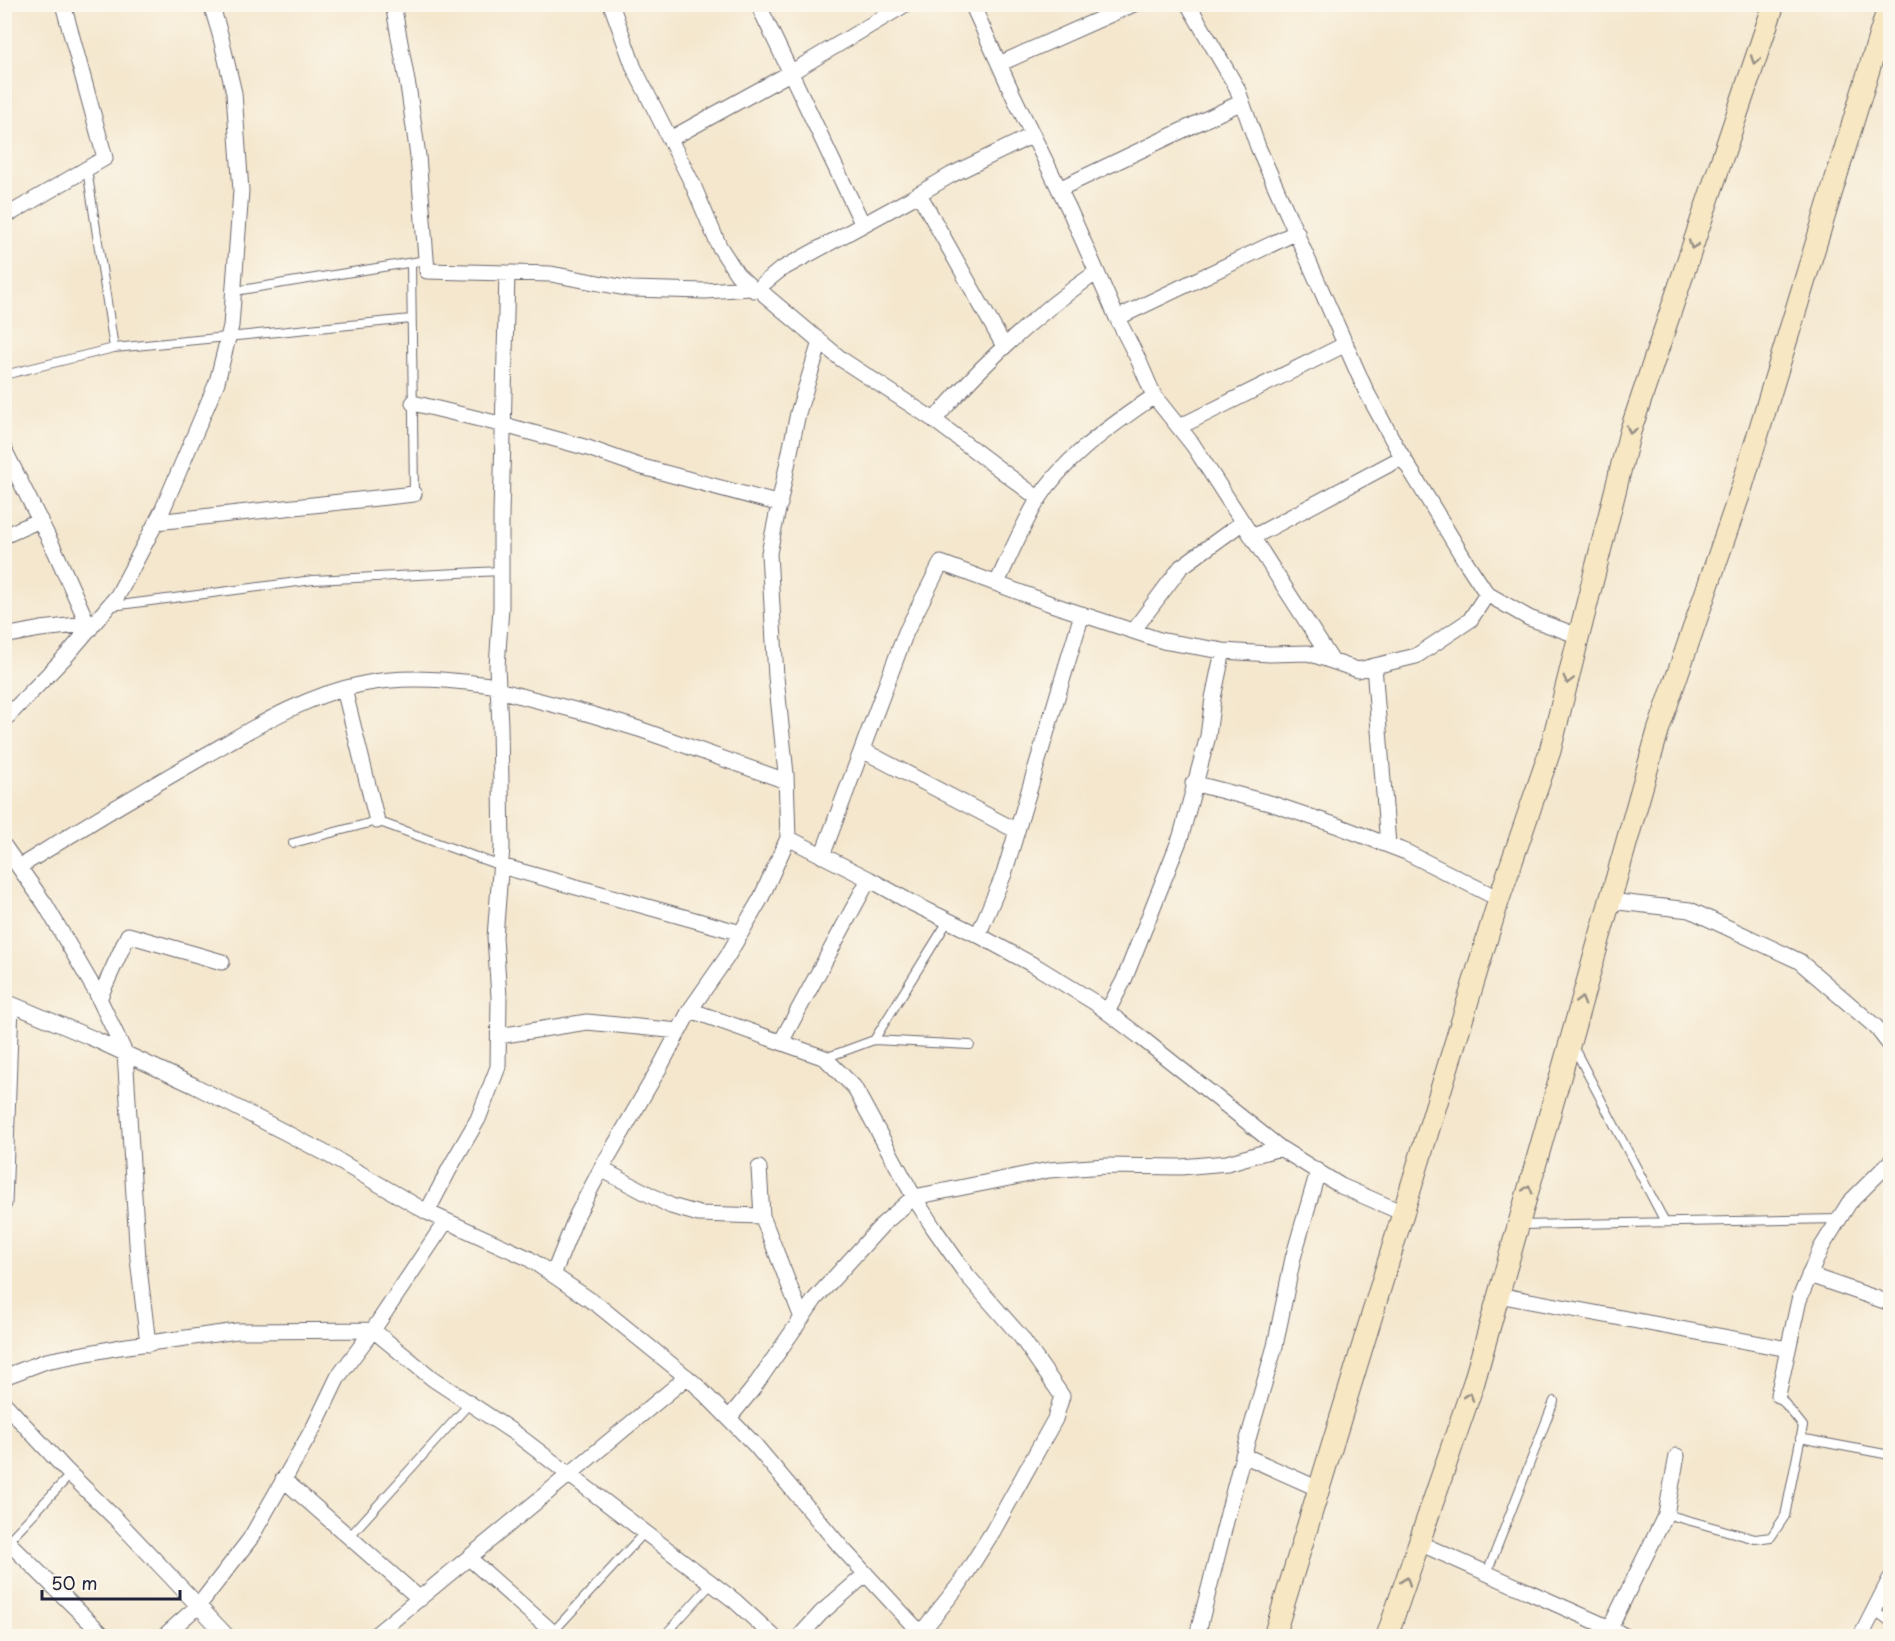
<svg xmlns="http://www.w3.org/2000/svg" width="1895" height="1641" font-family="'Playpen Sans',sans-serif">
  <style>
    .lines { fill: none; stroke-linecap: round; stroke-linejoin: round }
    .service-casing { stroke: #6c676e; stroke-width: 10 }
    .minor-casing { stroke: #6c676e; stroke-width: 17 }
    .secondary-casing { stroke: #6c676e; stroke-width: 23 }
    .service { stroke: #fff; stroke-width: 8 }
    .minor { stroke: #fff; stroke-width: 15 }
    .secondary { stroke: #f7e8c3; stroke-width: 21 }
    .oneway { stroke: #978f86 }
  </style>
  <rect width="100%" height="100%" fill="#fbf7ec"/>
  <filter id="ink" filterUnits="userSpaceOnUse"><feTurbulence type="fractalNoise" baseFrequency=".0167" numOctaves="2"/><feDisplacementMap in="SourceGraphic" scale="12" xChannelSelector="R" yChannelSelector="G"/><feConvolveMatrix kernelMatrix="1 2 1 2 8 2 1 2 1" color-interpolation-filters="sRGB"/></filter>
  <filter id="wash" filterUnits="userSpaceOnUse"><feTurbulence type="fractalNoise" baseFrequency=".008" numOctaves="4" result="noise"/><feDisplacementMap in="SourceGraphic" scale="24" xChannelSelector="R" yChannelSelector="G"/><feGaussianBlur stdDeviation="1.35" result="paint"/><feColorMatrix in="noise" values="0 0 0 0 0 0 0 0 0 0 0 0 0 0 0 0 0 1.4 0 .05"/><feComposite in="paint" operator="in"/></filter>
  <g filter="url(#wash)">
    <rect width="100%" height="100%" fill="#f4e7ce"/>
  </g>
  <g filter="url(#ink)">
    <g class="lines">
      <defs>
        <path id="service" d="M87,169l27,179
          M411,263l3,231
          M235,291l191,-31
          M4,375l110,-27 297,-29
          M112,606l201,-26 188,-9
          M293,843l84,-22 124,45
          M874,1040l74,-119
          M1573,1046l92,176
          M825,1058l49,-18 96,5
          M1519,1225l320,-6
          M1800,1438l90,17
          M1666,1514l89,25 16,-2 14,-21 18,-90 -25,-31
          M349,1537l121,-134
          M8,1541l63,-67
          M1487,1573l67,-172
          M1875,1611l15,11
          M552,1633l93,-101
          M664,1636l48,-53"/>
        <path id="minor" d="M393,4l16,88 9,64 9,115 124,3 80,15 74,2 45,-3
          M611,4l23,64 59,117 26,61 18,28 17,16
          M758,4l105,221
          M972,4l42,93 55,112 48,109 21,41 16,37 39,49 139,216
          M1188,4l49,84 21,59 108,244 30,55 70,116 21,32 42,24 50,18
          M999,64l135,-60
          M1033,135l-82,40 -41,24 -130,71 -17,14 -2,5 4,6 76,64 93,61 105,79
          M670,139l120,-66 116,-69
          M1059,189l183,-87
          M919,194l85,152
          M13,212l92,-54 -42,-154
          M1117,318l180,-86
          M413,403l91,22 84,23 51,18 141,38
          M934,420c49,-57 100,-105 163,-148
          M1179,427l167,-83
          M4,449l52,104 34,76
          M156,522l258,-28
          M4,536l36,-16
          M1253,537l150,-80
          M997,583c13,-28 25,-57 41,-83 27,-44 75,-75 116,-104
          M1133,631l48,-64 62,-45
          M4,636l37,-7 46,-5
          M1374,666l14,179
          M344,689l33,132
          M498,690l92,24 49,15 147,52
          M4,720l63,-65 51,-60 44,-84 55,-129 14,-56 10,-135 -7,-98 -14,-59 -9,-30
          M862,750l155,81
          M1193,783l80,21 65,22 68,26 93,47
          M788,838l81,41 43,24 66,32 59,32 57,35 45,34 141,112 61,38 62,27
          M4,846l41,58 51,88 29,61 13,206 10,85
          M822,856l84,-224 35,-69 113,42 109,36 60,10 47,3 38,-1 50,17 58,-14 54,-36 17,-26
          M501,866l240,67
          M19,867c62,-39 124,-76 187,-112 49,-28 100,-60 157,-71 43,-9 91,-4 135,2
          M1609,901l81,9 109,51 77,66 14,18
          M978,935l26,-61 78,-260
          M99,999l29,-64 94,27
          M4,1001l88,37 103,48 130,67 102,59 101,46 71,48 95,77 61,62 85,101 83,90
          M690,1010l135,48 29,29 60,110 19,30 33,47 55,63 41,59 -7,23 -62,112 -34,54 -39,49
          M1107,1012l17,-32 57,-144 27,-100 5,-38 10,-47
          M499,1036l88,-14 92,9
          M781,1042l88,-163
          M759,1168l3,48 40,102
          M601,1169l70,37 28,8 63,2
          M4,1204l7,-200
          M427,1212l25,-48 26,-45 20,-52 1,-70 -4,-60 7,-90 -2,-122 -3,-58 4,-60v-92l6,-242
          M553,1275l24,-60 24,-46 60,-104 29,-55 37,-53 34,-59 27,-60 -2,-64 -10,-97 -7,-124 29,-140 22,-71
          M1809,1275l81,28
          M1498,1295l290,54
          M4,1377l42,-16 74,-14 117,-16 136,-1 60,49 83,55 219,167 38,35
          M1778,1395l21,-95 22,-52 28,-45 41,-41
          M4,1403l61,66 51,50 111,117
          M729,1418l23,-28 63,-91 68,-75 31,-27 135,-27 57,-4 75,1 46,-4 53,-15
          M1243,1455l76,34
          M283,1479l137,120
          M4,1538l100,98
          M1419,1543l191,85 15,8
          M469,1558l88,78
          M164,1636l35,-31 51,-66 65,-114 23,-48 35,-47 73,-109
          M374,1636l313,-259
          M800,1636l21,-23 45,-39
          M1197,1636l42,-166 36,-124 18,-88 25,-87
          M1606,1636l60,-122 11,-58
          M1861,1636l29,-57"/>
        <path id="secondary" d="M1274,1636l225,-737 51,-148 80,-319 144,-428
          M1387,1636l87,-254 184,-651 83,-241 148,-486"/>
      </defs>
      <use href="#service" class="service-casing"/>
      <use href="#minor" class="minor-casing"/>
      <use href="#secondary" class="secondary-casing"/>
      <use href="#service" class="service"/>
      <use href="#minor" class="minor"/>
      <use href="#secondary" class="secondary"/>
    </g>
    <defs><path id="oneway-chevron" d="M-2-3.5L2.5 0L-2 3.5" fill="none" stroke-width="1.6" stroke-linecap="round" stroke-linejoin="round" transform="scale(1.5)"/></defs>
    <g class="oneway">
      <use href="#oneway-chevron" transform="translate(1755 60) rotate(109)"/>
      <use href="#oneway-chevron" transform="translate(1693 245) rotate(109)"/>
      <use href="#oneway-chevron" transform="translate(1631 430) rotate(107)"/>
      <use href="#oneway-chevron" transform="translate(1568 680) rotate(104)"/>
      <use href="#oneway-chevron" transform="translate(1581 1001) rotate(-74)"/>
      <use href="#oneway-chevron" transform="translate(1528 1189) rotate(-74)"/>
      <use href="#oneway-chevron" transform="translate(1469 1396) rotate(-71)"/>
      <use href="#oneway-chevron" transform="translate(1406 1581) rotate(-71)"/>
    </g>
  </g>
  <rect width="1895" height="1641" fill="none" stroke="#fbf7ec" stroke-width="24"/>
  <path d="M42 1590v9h138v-9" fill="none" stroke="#22223b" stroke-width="3"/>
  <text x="51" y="1590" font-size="18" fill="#22223b" stroke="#fbf7ec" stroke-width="4.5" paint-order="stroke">50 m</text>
</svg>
